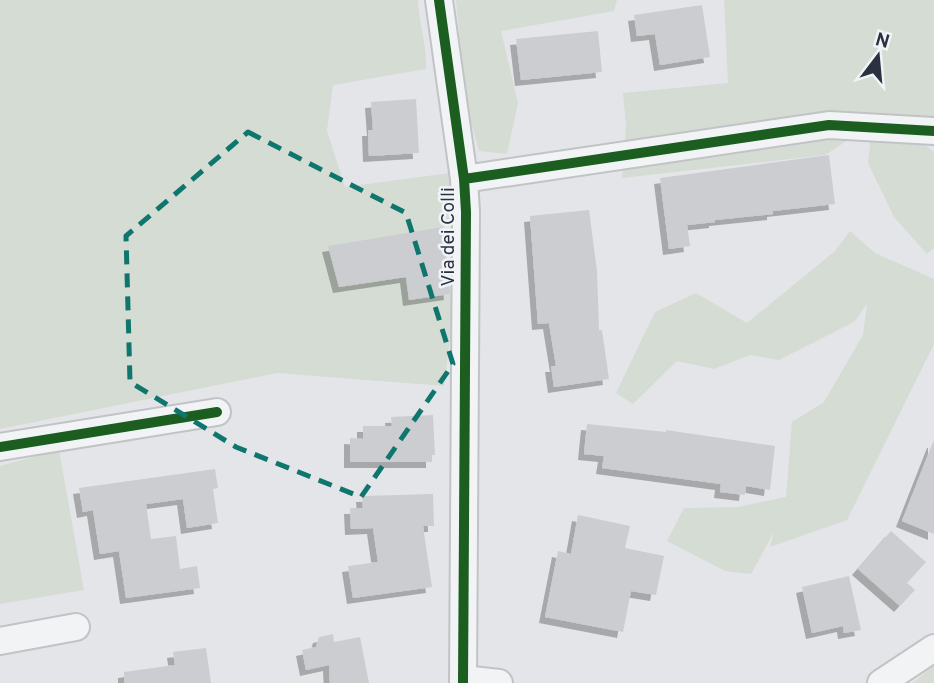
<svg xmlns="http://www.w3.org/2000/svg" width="934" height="683" font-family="Overpass,sans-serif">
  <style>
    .green { fill: #d4dcd4 }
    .building { fill: #cccdd0; filter: url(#shadow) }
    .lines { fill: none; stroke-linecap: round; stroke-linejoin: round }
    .minor-casing { stroke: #c2c3c6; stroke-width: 30 }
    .minor { stroke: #f2f3f5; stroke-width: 26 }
    .cycleway-casing { stroke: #f1f4f7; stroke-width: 15 }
    .cycleway { stroke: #1b5e20; stroke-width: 10 }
    .marked { fill: none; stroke: #0f766e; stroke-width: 5; stroke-dasharray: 14 9; stroke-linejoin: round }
    .labels { text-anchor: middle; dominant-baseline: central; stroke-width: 5; stroke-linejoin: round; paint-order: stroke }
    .street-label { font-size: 19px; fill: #2a3141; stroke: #f1f4f7 }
  </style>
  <defs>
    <filter id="shadow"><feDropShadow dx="-6" dy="6" stdDeviation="0" flood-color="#0004"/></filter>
  </defs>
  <rect width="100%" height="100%" fill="#e4e5e8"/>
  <path class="green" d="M0,0h418c1,24 9,45 8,69l-93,16 -6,46 18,56 105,-14 4,46 -11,8 10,88 -9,71 -167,-13 -277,56z
    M456,0h161l-3,11 -113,20 17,72 -11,51 -28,-3 -14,-51z
    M724,0h210v118l-49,-2 -60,39 -203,23 4,-52 -3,-33 105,-10z
    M871,135l49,6 14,11v96l-7,6 -33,-37 -26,-54z
    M850,231l25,22 59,26v65l-87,176 -77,27 4,-15 -23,42 -26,-3 -58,-30 17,-33 54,-1 48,-10 6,-75 32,-20 39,-67 4,-31 -13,18 -75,38 -29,-5 -36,14 -37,-8 -44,43 -17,-11 39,-81 41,-19 51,30 88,-72z
    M59,450l25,140 -84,14v-138z
    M934,665v18h-21z"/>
  <path class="building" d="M702,5l8,52 -50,8 -5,-31 -18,2 -3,-21z
    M598,31l4,41 -81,8 -5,-41z
    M416,99l3,54 -50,3 -1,-26h5l-2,-28z
    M829,155l6,49 -62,7v3l-58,6v2l-28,3 3,21 -21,3 -9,-71z
    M589,210l8,61 2,59h3l7,49 -55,8 -3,-21h5l-7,-43 -11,1 -8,-108z
    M443,227l7,67 -41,6 -3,-23 -67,10 -11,-41z
    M433,415l2,40h-3v7h-82v-24l13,1v-13h29l-1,-9z
    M587,424l79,8v-2l109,16 -5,44 -24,-4 -1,9 -25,-3 1,-8 -119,-16 2,-12 -20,-2z
    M933,442h1v92l-32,-13z
    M215,469l3,19 -5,1 5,34 -31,5 -4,-29 -37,5 5,35 25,-3 4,33 17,-3 3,22 -74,10 -7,-47 -19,3 -7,-44 -10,2 -4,-24z
    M433,494l1,32h-11l9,61 -79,11 -5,-32 30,-4 -5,-34 -22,1 -1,-21h13l-1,-12z
    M578,515l52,11 -5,22 39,8 -8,39 -25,-4 -8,41 -78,-15 13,-66 13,3z
    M891,531l35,31 -19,21 8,7 -15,16 -42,-37z
    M849,576l12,54 -17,3 -1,-7 -31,7 -10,-46z
    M333,634l1,8 26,-5 9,46h-39l-1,-18 -23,5 -4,-20 14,-3 3,-10z
    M206,648l5,35h-87v-11l51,-7 -2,-13z"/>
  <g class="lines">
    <defs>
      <path id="minor" d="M439,0l25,179 2,33 -3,471
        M464,179l365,-54 105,6
        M0,447l217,-35
        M0,641l76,-14
        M463,679l36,4
        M881,683l53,-35"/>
    </defs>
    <use href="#minor" class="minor-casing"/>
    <use href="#minor" class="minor"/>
    <defs>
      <path id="cycleway" d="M439,0l25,179 2,33 -3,471
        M464,179l365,-54 105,6
        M0,447l217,-35"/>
    </defs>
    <use href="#cycleway" class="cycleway-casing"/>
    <use href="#cycleway" class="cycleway"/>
  </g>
  <path class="marked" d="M248,132l158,81 47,151 -92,133 -125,-50 -106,-65 -4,-146z"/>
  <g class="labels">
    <g class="street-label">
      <text transform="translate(449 237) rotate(-90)">Via dei Colli</text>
    </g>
  </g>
  <g transform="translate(878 56) rotate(16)" stroke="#f1f4f7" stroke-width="5" paint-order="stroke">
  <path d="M0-5L12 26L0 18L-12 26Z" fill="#2a3141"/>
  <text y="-10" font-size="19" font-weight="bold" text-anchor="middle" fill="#2a3141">N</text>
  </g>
</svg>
